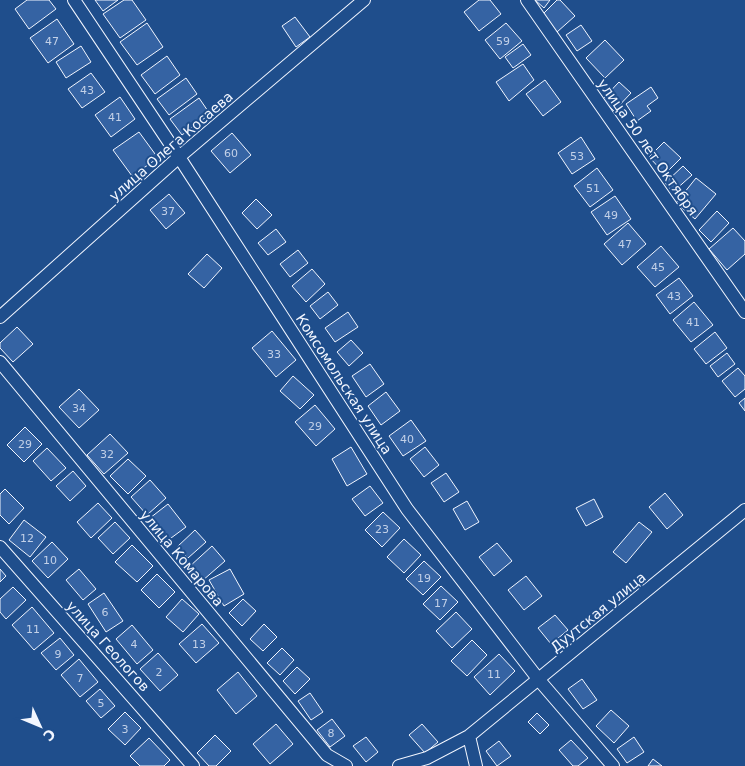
<svg xmlns="http://www.w3.org/2000/svg" width="745" height="766" font-family="'DejaVu Sans',sans-serif">
  <style>
    .building { fill: #3563a3; stroke: #f2f6ff }
    .lines { fill: none; stroke-linecap: round; stroke-linejoin: round }
    .minor-casing { stroke: #f2f6ff; stroke-width: 14 }
    .minor { stroke: #1f4e8c; stroke-width: 12 }
    .labels { text-anchor: middle; dominant-baseline: central; stroke-width: 4; stroke-linejoin: round; paint-order: stroke }
    .number-label { font-size: 11px; fill: #c3d1e8 }
    .street-label { font-size: 14px; fill: #f2f6ff; stroke: #1f4e8c }
  </style>
  <rect width="100%" height="100%" fill="#1f4e8c"/>
  <path class="building" d="M27,0h22l7,9 -27,20 -14,-20z
    M95,0h23l-15,11z
    M124,0h8l14,20 -26,18 -17,-24z
    M479,0h11l11,14 -22,17 -15,-19z
    M535,0h15l-6,8z
    M557,0h3l15,16 -18,16 -16,-16z
    M295,17l15,20 -14,10 -14,-21z
    M57,19l17,25 -26,19 -18,-25z
    M147,23l16,24 -26,18 -17,-23z
    M506,23l16,18 -22,18 -15,-19z
    M581,25l11,16 -15,10 -11,-16z
    M605,40l19,20 -19,18 -19,-20z
    M523,44l8,11 -18,13 -8,-11z
    M81,46l10,16 -25,16 -10,-16z
    M167,56l13,19 -25,19 -14,-19z
    M523,64l11,16 -25,21 -13,-19z
    M91,73l14,19 -23,16 -14,-19z
    M186,78l11,16 -28,21 -12,-16z
    M545,80l16,22 -18,14 -17,-22z
    M619,82l12,11 -17,18 -12,-11z
    M651,87l7,11 -11,8 4,5 -14,10 -11,-17z
    M120,97l15,22 -24,18 -16,-22z
    M199,98l11,16 -28,21 -12,-16z
    M139,132l19,26 -26,18 -19,-26z
    M232,133l19,22 -21,18 -19,-22z
    M581,137l14,22 -23,15 -14,-21z
    M664,142l17,16 -16,16 -16,-17z
    M683,166l9,9 -19,17 -8,-9z
    M597,168l16,22 -23,17 -16,-21z
    M696,178l20,16 -21,25 -19,-16z
    M169,194l16,19 -19,16 -16,-19z
    M615,196l16,23 -24,16 -16,-23z
    M256,199l16,16 -15,14 -15,-16z
    M717,211l12,12 -18,19 -12,-12z
    M628,223l18,21 -24,21 -18,-21z
    M733,228l12,13v13l-18,16 -18,-21z
    M276,229l10,13 -18,13 -10,-12z
    M661,246l18,21 -24,20 -18,-20z
    M298,250l10,13 -18,14 -10,-13z
    M207,254l15,14 -18,20 -16,-14z
    M312,269l13,15 -19,18 -14,-16z
    M679,278l14,18 -23,18 -14,-19z
    M328,292l10,13 -18,14 -10,-13z
    M694,302l19,23 -22,17 -18,-22z
    M348,312l10,15 -23,15 -10,-14z
    M17,327l16,17 -20,18 -13,-14v-5z
    M272,331l24,29 -20,17 -24,-29z
    M715,332l12,16 -21,16 -12,-15z
    M351,340l12,13 -14,13 -12,-14z
    M727,353l8,11 -17,13 -8,-11z
    M370,364l14,20 -18,13 -14,-21z
    M738,368l7,8v13l-10,8 -13,-16z
    M293,376l21,19 -14,14 -20,-18z
    M79,389l20,21 -20,18 -20,-21z
    M386,392l14,19 -19,14 -13,-19z
    M745,398v13l-6,-8z
    M315,405l20,24 -19,17 -21,-24z
    M411,420l15,21 -23,15 -14,-20z
    M25,427l17,17 -18,18 -17,-17z
    M110,434l18,19 -24,21 -17,-19z
    M351,447l16,27 -20,12 -15,-27z
    M425,447l14,18 -15,12 -14,-18z
    M47,448l19,20 -15,13 -18,-20z
    M128,459l18,17 -18,18 -18,-18z
    M73,471l13,15 -16,15 -14,-15z
    M446,473l13,19 -15,10 -13,-19z
    M150,480l16,18 -19,17 -16,-18z
    M370,486l13,17 -18,13 -13,-17z
    M5,489l19,19 -15,16 -9,-9v-21z
    M665,493l18,22 -16,14 -18,-22z
    M594,499l9,18 -17,9 -10,-18z
    M467,501l12,21 -14,8 -12,-21z
    M98,503l14,15 -21,20 -14,-16z
    M168,504l18,23 -19,14 -17,-23z
    M383,512l17,16 -18,19 -17,-17z
    M24,520l22,17 -16,20 -21,-17z
    M115,522l15,16 -17,16 -15,-16z
    M639,522l13,10 -26,31 -13,-11z
    M195,530l11,12 -18,16 -11,-11z
    M404,539l17,16 -17,18 -17,-16z
    M52,542l16,17 -20,19 -16,-17z
    M497,543l15,18 -18,15 -15,-19z
    M132,545l21,21 -16,16 -22,-20z
    M212,546l13,15 -23,20 -13,-14z
    M424,561l17,16 -18,18 -17,-16z
    M0,569l6,7 -6,6z
    M79,569l17,20 -13,11 -17,-20z
    M230,569l14,25 -20,12 -15,-26z
    M157,574l18,18 -16,16 -18,-18z
    M526,576l16,20 -18,14 -16,-20z
    M441,586l17,16 -18,18 -17,-16z
    M13,587l13,13 -20,19 -6,-7v-13z
    M104,593l19,28 -17,11 -18,-28z
    M182,599l17,15 -16,18 -17,-15z
    M243,599l13,12 -14,15 -13,-13z
    M32,607l22,26 -20,17 -22,-25z
    M456,612l16,17 -20,19 -16,-17z
    M555,615l13,15 -17,14 -13,-16z
    M202,624l17,19 -23,20 -17,-19z
    M264,624l13,13 -14,14 -13,-12z
    M132,625l21,25 -16,14 -21,-25z
    M60,638l14,17 -18,15 -15,-17z
    M472,640l15,15 -20,21 -16,-15z
    M282,648l12,12 -14,15 -13,-12z
    M158,653l20,22 -18,16 -20,-22z
    M499,654l16,17 -25,24 -16,-18z
    M79,659l19,23 -18,15 -19,-22z
    M297,667l13,12 -15,15 -12,-13z
    M238,672l19,24 -21,18 -19,-24z
    M582,679l15,21 -14,9 -15,-20z
    M100,689l15,17 -14,12 -15,-17z
    M310,693l13,19 -12,8 -13,-19z
    M611,710l18,16 -15,17 -18,-17z
    M125,712l16,16 -16,17 -17,-16z
    M537,713l12,12 -9,9 -12,-12z
    M332,719l13,17 -15,11 -13,-17z
    M276,724l17,20 -23,20 -17,-20z
    M422,724l16,18 -13,11 -16,-18z
    M215,735l16,16 -15,15h-7l-12,-13z
    M366,737l12,15 -12,10 -13,-16z
    M634,737l10,15 -17,11 -10,-14z
    M149,738l21,22 -6,6h-24l-10,-10z
    M571,740l17,18 -10,8h-5l-14,-16z
    M499,741l12,15 -14,10 -11,-15z
    M653,759l9,7h-14z"/>
  <g class="lines">
    <defs>
      <path id="minor" d="M74,0l105,157 228,352 132,171 74,86
        M527,0l218,312
        M0,317l179,-160 185,-157
        M0,362l327,393 19,11
        M0,547l193,219
        M469,736l7,30
        M399,766l28,-8 42,-22 276,-226"/>
    </defs>
    <use href="#minor" class="minor-casing"/>
    <use href="#minor" class="minor"/>
  </g>
  <g class="labels">
    <g class="number-label">
      <text x="52" y="41">47</text>
      <text x="503" y="41">59</text>
      <text x="87" y="90">43</text>
      <text x="115" y="117">41</text>
      <text x="231" y="153">60</text>
      <text x="577" y="156">53</text>
      <text x="593" y="188">51</text>
      <text x="168" y="211">37</text>
      <text x="611" y="215">49</text>
      <text x="625" y="244">47</text>
      <text x="658" y="267">45</text>
      <text x="674" y="296">43</text>
      <text x="693" y="322">41</text>
      <text x="274" y="354">33</text>
      <text x="79" y="408">34</text>
      <text x="315" y="426">29</text>
      <text x="407" y="439">40</text>
      <text x="25" y="444">29</text>
      <text x="107" y="454">32</text>
      <text x="382" y="529">23</text>
      <text x="27" y="538">12</text>
      <text x="50" y="560">10</text>
      <text x="424" y="578">19</text>
      <text x="441" y="603">17</text>
      <text x="105" y="612">6</text>
      <text x="33" y="629">11</text>
      <text x="134" y="644">4</text>
      <text x="199" y="644">13</text>
      <text x="58" y="654">9</text>
      <text x="159" y="672">2</text>
      <text x="494" y="674">11</text>
      <text x="80" y="678">7</text>
      <text x="101" y="703">5</text>
      <text x="125" y="729">3</text>
      <text x="331" y="733">8</text>
    </g>
    <g class="street-label">
      <text transform="translate(171 146) rotate(-41)">улица Олега Косаева</text>
      <text transform="translate(648 147) rotate(55)">улица 50 лет Октября</text>
      <text transform="translate(344 384) rotate(57)">Комсомольская улица</text>
      <text transform="translate(182 558) rotate(50)">улица Комарова</text>
      <text transform="translate(598 612) rotate(-39)">Дуутская улица</text>
      <text transform="translate(108 646) rotate(48)">улица Геологов</text>
    </g>
  </g>
  <g transform="translate(40 726) rotate(134)" stroke="#1f4e8c" stroke-width="4" paint-order="stroke">
  <path d="M0-4L9 19L0 12L-9 19Z" fill="#f2f6ff"/>
  <text y="-8" font-size="14" font-weight="bold" text-anchor="middle" fill="#f2f6ff">С</text>
  </g>
</svg>
